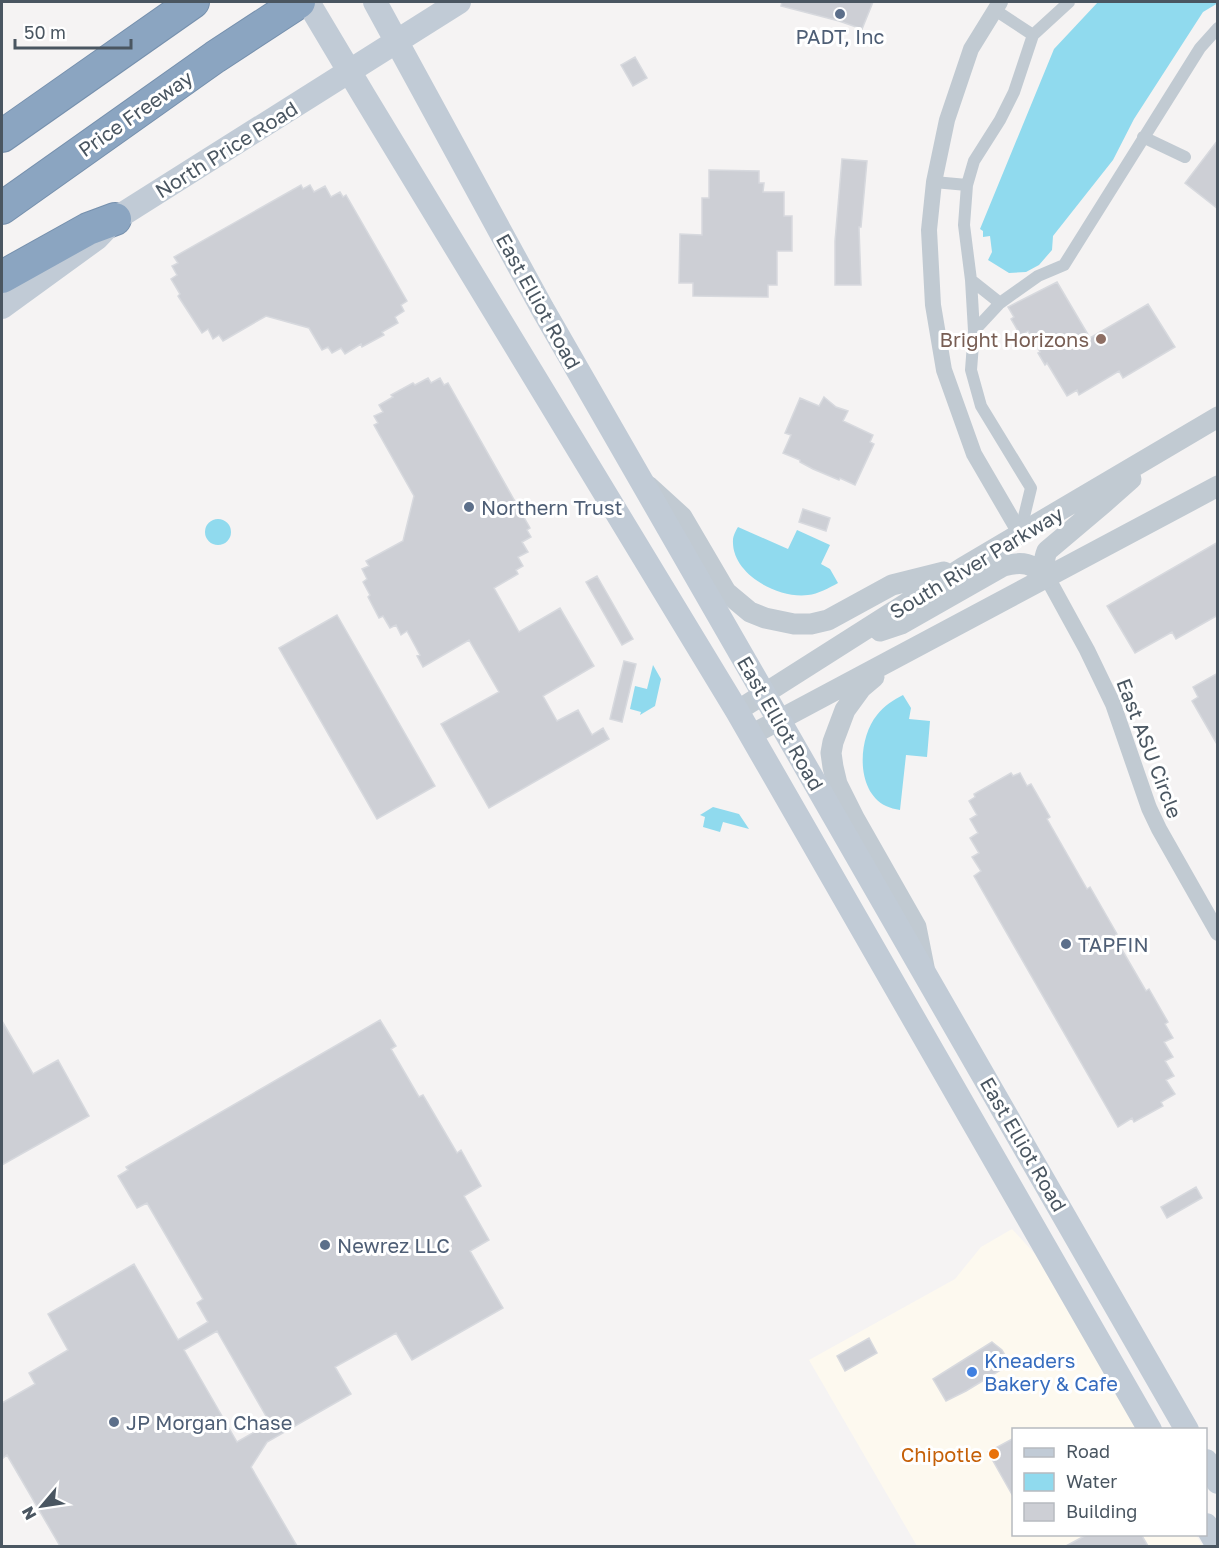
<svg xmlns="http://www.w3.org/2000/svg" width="1219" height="1548" font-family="'Golos Text',sans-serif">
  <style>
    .commercial { fill: #fdf9ef }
    .water { fill: #90daee }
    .building { fill: #cdcfd5; stroke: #d7d9de; stroke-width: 1.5; fill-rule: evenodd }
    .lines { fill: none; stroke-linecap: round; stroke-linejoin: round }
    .motorway-casing { stroke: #7690ad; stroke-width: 34 }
    .pedestrian { stroke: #c1cad2; stroke-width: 12 }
    .minor { stroke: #c1cad2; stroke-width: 16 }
    .tertiary { stroke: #c1cad2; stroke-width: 21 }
    .secondary { stroke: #c1cbd6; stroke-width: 24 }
    .motorway { stroke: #8ba5c1; stroke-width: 32 }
    .service-dot { fill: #5c6f8a; stroke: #fff; stroke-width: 2 }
    .education-dot { fill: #8d6e63; stroke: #fff; stroke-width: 2 }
    .shop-dot { fill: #3f7fe0; stroke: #fff; stroke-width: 2 }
    .food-dot { fill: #e8710a; stroke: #fff; stroke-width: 2 }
    .labels { text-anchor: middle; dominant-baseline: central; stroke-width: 6; stroke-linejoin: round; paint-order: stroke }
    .service-label { font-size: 20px; fill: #4e5e75; stroke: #fff; text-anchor: start }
    .street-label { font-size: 20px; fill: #4a5661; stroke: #fff }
    .education-label { font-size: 20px; fill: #785e54; stroke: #fff; text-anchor: end }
    .shop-label { font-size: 20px; fill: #366cbe; stroke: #fff; text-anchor: start }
    .food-label { font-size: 20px; fill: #c56008; stroke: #fff; text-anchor: end }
  </style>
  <rect width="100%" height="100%" fill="#f5f3f3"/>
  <path class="commercial" d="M1012,1229l23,25 101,175 -122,1v104l182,1 7,11h-286l-108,-186 146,-81 26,-32z"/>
  <path class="water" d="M1098,2l120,1 -15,9 -69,107 -21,41 -60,76 -1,14 -13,15 -13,7 -17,1 -21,-13 4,-8 -2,-16 -7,1v-6l-3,-2 74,-180z
    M205 532a13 13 0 1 1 26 0a13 13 0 1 1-26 0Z
    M738,527l50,22 9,-19 33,15 -9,19 9,5 8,14c-9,5 -20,11 -30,12 -30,4 -77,-21 -75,-55 0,-4 3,-10 5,-13z
    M653,665l8,14 -6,27 -15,9 1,-3 -11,-3 5,-23 12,3z
    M903,695l8,13 -2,11 21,2 -3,36 -21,-2 -6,55c-5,-1 -10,-2 -14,-4 -31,-15 -28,-68 -9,-91 7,-9 16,-15 26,-20z
    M713,807l26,7 10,15 -26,-7 -3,10 -17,-5 2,-10 -5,-2z"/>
  <path class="building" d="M782,2h91l-11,27 -23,-8 -58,-15z
    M635,57l12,21 -14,8 -12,-21z
    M1218,140v69l-33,-26z
    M842,159l25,2 -6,66h-2l2,58h-26v-44z
    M709,170l50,1v12h5l-1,9h21v24h8v35h-15v34h-9v12l-75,-1v-13h-14l1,-49 22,1v-37h7z
    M301,185l2,4 7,-4 4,7 11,-6 6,11 9,-5 3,5 3,-2 61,106 -6,4 3,6 -9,6 3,6 -16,9 2,3 -22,12 -1,-3 -16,10 -4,-6 -9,5 -4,-6 -6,3 -13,-22 -43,-12 -43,25 -4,-6 -6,4 -5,-10 -6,4 -24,-37 2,-2 -9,-15 6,-4 -5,-9 6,-3 -4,-6z
    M1057,282l33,56 58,-34 27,43 -52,31 -4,-7 -40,24 -2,-5 -10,6 -20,-33 -2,2 -7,-12 2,-1 -12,-21 -7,5 -10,-17 3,-2 -6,-10z
    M428,378l3,5 9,-5 4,7 4,-2 82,145 -3,2 4,7 -9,5 6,10 -10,5 5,9 -7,4 2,4 -24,14 25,44 41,-24 34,58 -51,30 14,25 21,-11 14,25 11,-7 6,11 -120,69 -48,-84 58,-32 -30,-52 -46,27 -6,-11 3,-1 -13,-24 -6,4 -5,-10 -6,3 -7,-12 -4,2 -11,-21 2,-2 -7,-13 4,-3 -5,-10 7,-3 -3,-5 37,-20 11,-45 -40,-71 4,-2 -4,-7 9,-4 -4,-7 14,-8 -2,-2 22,-12 2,2z
    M824,397l12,10 12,4 -5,10 30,14 -3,7 4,2 -19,41 -15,-7 -1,2 -26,-11 -13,-7v-2l-17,-7 8,-18 -6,-2 15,-35 19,8z
    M803,509l27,9 -4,13 -27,-9z
    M1218,542v73l-42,24 -4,-7 -37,21 -28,-47z
    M597,576l36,63 -11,6 -36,-63z
    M337,615l98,171 -58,33 -98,-171z
    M624,661l12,3 -14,58 -12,-3z
    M1218,673v73l-26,-45 6,-4 -5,-10z
    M1011,773l2,3 7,-3 7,13 4,-2 19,33 -3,2 40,70 3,-2 27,47 -3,2 32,55 3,-2 19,33 -3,2 8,14 -9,4 9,15 -8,4 9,15 -8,4 9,14 -14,8 2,4 -29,16 -2,-4 -14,9 -144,-251 7,-5 -9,-14 7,-4 -9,-15 8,-5 -8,-14 7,-4 -8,-14 6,-4 -1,-3z
    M380,1020l16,26 -5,3 28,48 4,-2 34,58 4,-3 20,36 -17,10 25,44 -19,11 33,57 -91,52 -16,-27 -61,34 16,27 -84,48 -16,25 46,79h-237l-53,-91 -5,4v-56l33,-19 -6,-11 39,-23 -20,-36 86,-50 44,76 30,-18 -11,-19 6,-4 -56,-96 -10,5 -19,-32 10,-6 -2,-3zM217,1331l53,92 -33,19 -53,-92z
    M2,1021l31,53 25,-14 31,56 -87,49z
    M1196,1187l6,11 -35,20 -6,-11z
    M869,1338l8,15 -32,18 -8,-15z
    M992,1342l10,8 4,7 1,9 -41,25 -20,10 -13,-22z
    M1014,1438v60l-26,-46z
    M1088,1534h53l7,12h-82z"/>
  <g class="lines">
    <defs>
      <path id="motorway" d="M2,136l191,-134
        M2,208l213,-151 84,-55
        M2,277l86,-48 27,-10"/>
    </defs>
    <use href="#motorway" class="motorway-casing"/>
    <path class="pedestrian" d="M995,10l38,25
      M1143,137l42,20
      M934,182l33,3
      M971,280l29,23 38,-27 26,-11 136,-217 18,-20
      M974,331l26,-28
      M1020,533l11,-45 -50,-82 -10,-36 3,-39 -3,-51 -7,-55 3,-40 7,-24 26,-41 14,-28 19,-57 36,-33"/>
    <path class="minor" d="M1000,2l-29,47 -24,71 -13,62 -5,48 4,75 11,65 30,84 46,79
      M1047,577l40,73 26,54 36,104 10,21 59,104"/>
    <path class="tertiary" d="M648,486l34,31 44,75 24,20 15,6 29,6h17l17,-4 64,-35 52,-13
      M1047,577c-3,-10 -4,-16 0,-26l58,-49 26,-23
      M880,631l21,-7 102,-58c20,-5 29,-3 44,11
      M874,677l-13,11 -16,22 -12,32 -2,11 2,14 4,17 17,34 62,109 8,40
      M737,711l225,-143 256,-151
      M751,735l467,-249"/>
    <path class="secondary" d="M308,2l56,94 373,615 413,719
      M375,2l167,306 645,1122
      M2,307l95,-69 18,-19 344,-217
      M1206,1461l12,21
      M1206,1525l12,21"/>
    <use href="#motorway" class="motorway"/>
  </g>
  <g class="service-dot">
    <circle cx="840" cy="14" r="6"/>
    <circle cx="469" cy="507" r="6"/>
    <circle cx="1066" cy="944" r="6"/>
    <circle cx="325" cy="1245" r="6"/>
    <circle cx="114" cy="1422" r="6"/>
  </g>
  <circle class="education-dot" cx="1101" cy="339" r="6"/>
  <circle class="shop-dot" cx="972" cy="1372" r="6"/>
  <circle class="food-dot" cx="994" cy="1454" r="6"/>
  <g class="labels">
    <g class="service-label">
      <text x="840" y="36" text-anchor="middle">PADT, Inc</text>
      <text x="481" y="507">Northern Trust</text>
      <text x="1078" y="944">TAPFIN</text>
      <text x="337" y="1245">Newrez LLC</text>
      <text x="126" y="1422">JP Morgan Chase</text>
    </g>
    <g class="street-label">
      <text transform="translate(135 113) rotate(-35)">Price Freeway</text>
      <text transform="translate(226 149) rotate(-32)">North Price Road</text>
      <text transform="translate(539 301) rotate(61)">East Elliot Road</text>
      <text transform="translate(976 562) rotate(-31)">South River Parkway</text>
      <text transform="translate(781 723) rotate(60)">East Elliot Road</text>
      <text transform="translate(1150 748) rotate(69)">East ASU Circle</text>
      <text transform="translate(1024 1144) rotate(60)">East Elliot Road</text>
    </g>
    <g class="education-label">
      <text x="1089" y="339">Bright Horizons</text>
    </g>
    <g class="shop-label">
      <text x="984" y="1360">Kneaders<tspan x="984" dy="23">Bakery &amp; Cafe</tspan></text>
    </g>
    <g class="food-label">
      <text x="982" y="1454">Chipotle</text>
    </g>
  </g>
  <rect width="1219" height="1548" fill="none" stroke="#4a5661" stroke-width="6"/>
  <rect x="1012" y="1428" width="195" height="108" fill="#ffffff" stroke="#b7bbc0" stroke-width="1.5"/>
  <rect x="1024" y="1448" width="30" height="9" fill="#c1cbd6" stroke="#b7bbc0" stroke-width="1.5"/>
  <text x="1066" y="1458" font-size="18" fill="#4a5661">Road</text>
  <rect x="1024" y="1473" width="30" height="18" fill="#90daee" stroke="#b7bbc0" stroke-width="1.5"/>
  <text x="1066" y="1488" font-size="18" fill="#4a5661">Water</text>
  <rect x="1024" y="1503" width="30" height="18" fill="#cdcfd5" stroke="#b7bbc0" stroke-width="1.5"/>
  <text x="1066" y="1518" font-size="18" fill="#4a5661">Building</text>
  <g transform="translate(42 1506) rotate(241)" stroke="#ffffff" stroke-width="4.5" paint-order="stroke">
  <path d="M0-4.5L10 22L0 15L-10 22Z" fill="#4a5661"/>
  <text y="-9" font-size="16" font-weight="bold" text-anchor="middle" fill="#4a5661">N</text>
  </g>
  <path d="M15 39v9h116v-9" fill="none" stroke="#4a5661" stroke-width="3"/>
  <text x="24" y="39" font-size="18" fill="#4a5661" stroke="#ffffff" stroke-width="4.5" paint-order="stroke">50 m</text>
</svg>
